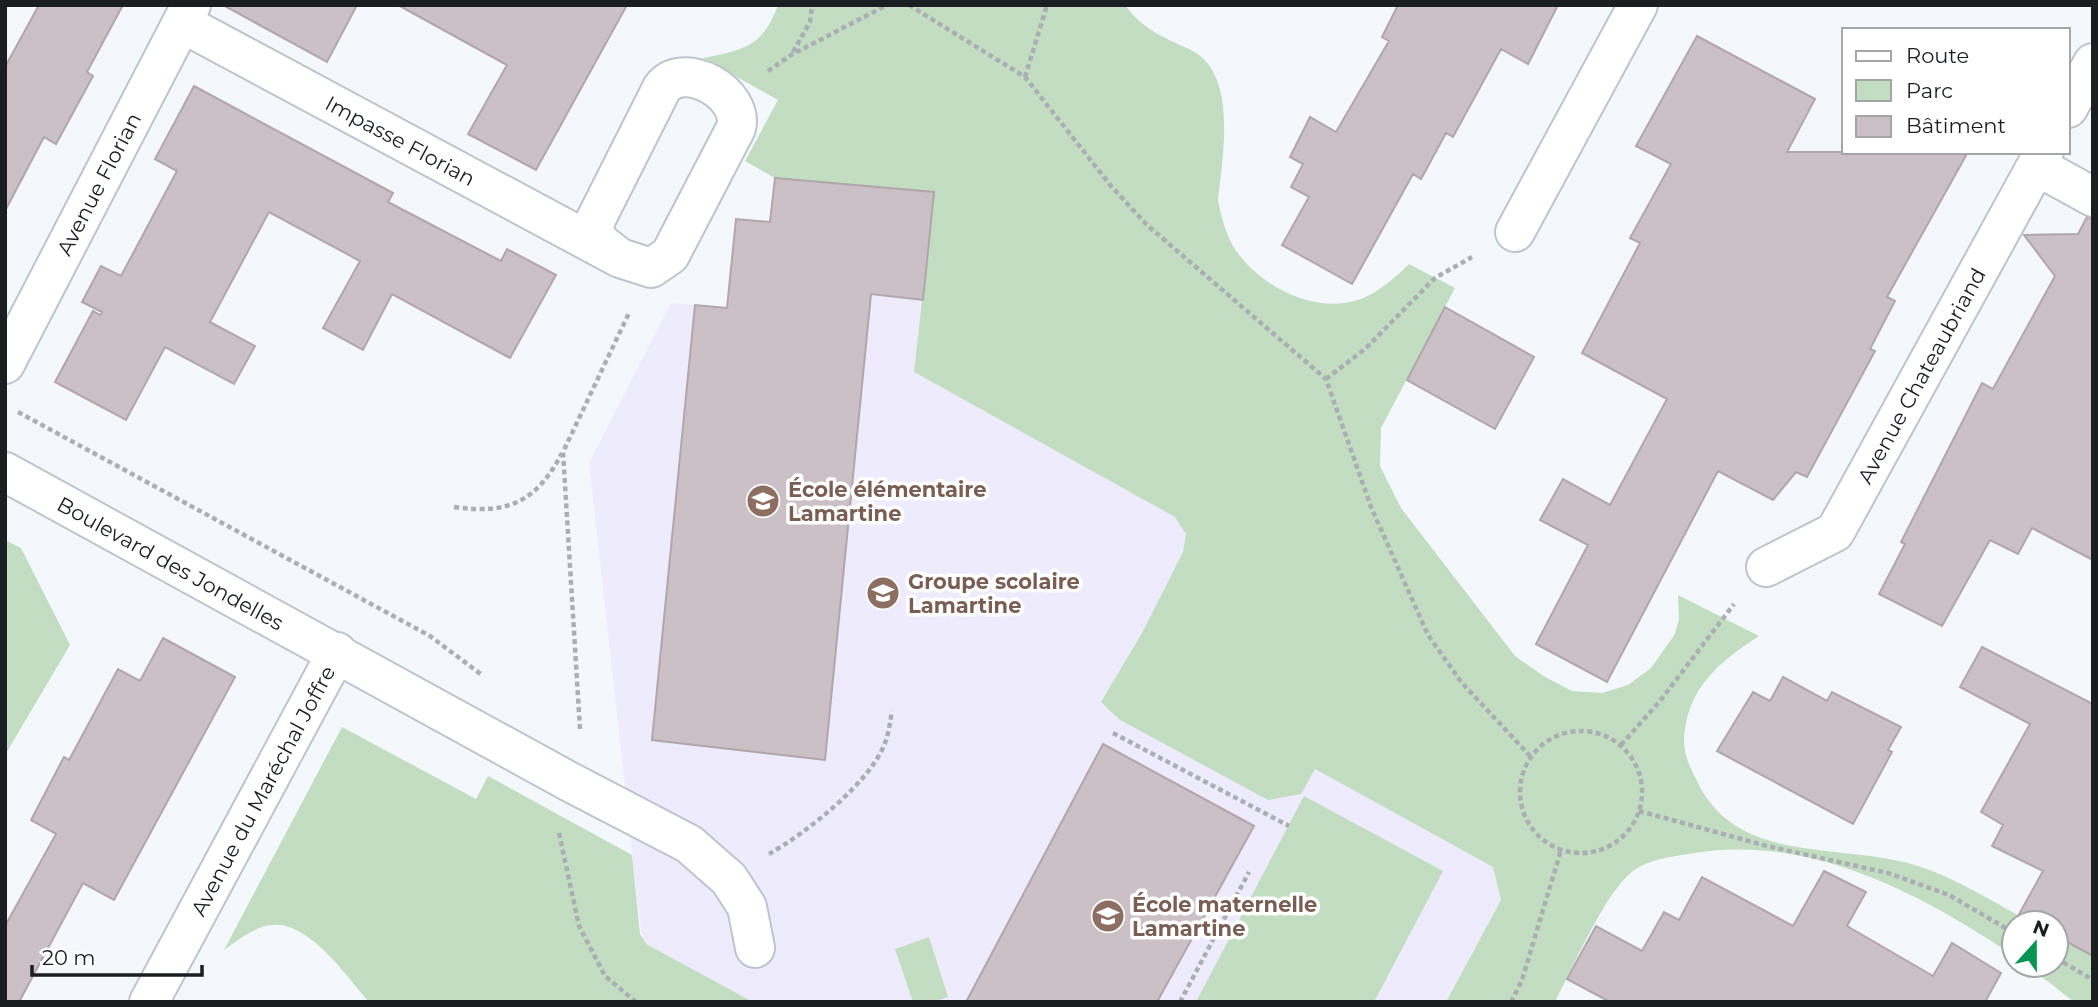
<svg xmlns="http://www.w3.org/2000/svg" width="2098" height="1007" font-family="Montserrat,sans-serif">
  <style>
    .education { fill: #eeebfd }
    .green { fill: #c2ddc2 }
    .building { fill: #cbc0c5; stroke: #b1a6ab; stroke-width: 2 }
    .lines { fill: none; stroke-linecap: round; stroke-linejoin: round }
    .minor-casing { stroke: #bec4cd; stroke-width: 42 }
    .path { stroke: #abaeb3; stroke-width: 4.5; stroke-dasharray: 5 3.5; stroke-linecap: butt }
    .minor { stroke: #fff; stroke-width: 38 }
    .labels { text-anchor: middle; dominant-baseline: central; stroke-width: 7; stroke-linejoin: round; paint-order: stroke }
    .street-label { font-size: 21px; fill: #1b1e21; stroke: #fff }
    .education-label { font-size: 21px; font-weight: bold; fill: #785e54; stroke: #fff; text-anchor: start }
  </style>
  <rect width="100%" height="100%" fill="#f4f8fd"/>
  <path class="education" d="M775,178l159,14 -20,180 261,145 7,8 5,13 -4,14 -41,81 -40,69 18,18 148,80 47,-31 178,98 8,33 -55,102h-693l-102,-53 -9,-9 -53,-477 82,-160 56,5 9,-89 34,3z"/>
  <path class="green" d="M778,5h347c18,25 40,33 66,45 48,24 31,108 27,151 4,17 8,36 19,51 26,36 80,63 124,47 19,-8 34,-21 48,-35l46,24 -74,140 -1,38 21,42 114,148 30,21 27,14 30,2 26,-8 23,-17 24,-34 4,-15 -1,-24 81,41c-40,26 -72,52 -75,103 0,16 5,26 12,40 40,88 144,62 222,87 40,13 77,37 114,57h-18v33c-94,-63 -208,-124 -325,-102 -19,3 -40,5 -56,17 -28,21 -60,97 -78,131h-109l55,-102 -8,-33 -178,-98 -14,25 -33,6 -148,-80 -19,-18 41,-69 41,-81 3,-18 -11,-17 -261,-145 20,-180 -159,-14 -30,-17 33,-61 -75,-42c40,-8 60,-11 75,-53z
    M5,540l16,8 49,97 -65,110z
    M342,727l134,72 12,-23 144,79 8,79 6,10 107,58h-384c-24,-27 -65,-90 -107,-75 -14,5 -27,15 -38,23z
    M1304,796l139,75 -69,131h-178z
    M2056,936l37,20v46h-19l-47,-37h29z
    M929,937l19,60 -15,5h-20l-18,-53z"/>
  <path class="building" d="M39,5h84l-36,67 6,4 -37,68 -12,-7 -39,74v-144z
    M223,5h134l-30,57z
    M398,5h229l-91,165 -68,-36 39,-69z
    M1398,5h160l-30,59 -27,-15 -48,88 -7,-4 -25,46 -8,-5 -61,110 -70,-39 27,-48 -18,-10 12,-23 -13,-7 20,-40 26,15 53,-91 -7,-4z
    M1697,36l118,63 -28,53h181l-81,145 8,4 -25,48 5,2 -68,126 -11,-5 -23,28 -55,-29 -111,211 -71,-38 52,-99 -48,-25 23,-41 47,26 57,-106 -85,-46 58,-110 -10,-5 41,-74 -35,-18z
    M194,86l199,107 -5,9 113,59 6,-12 49,26 -46,83 -118,-64 -29,56 -40,-22 37,-67 -91,-49 -59,110 45,24 -21,38 -69,-37 -39,73 -71,-38 38,-71 7,4 2,-3 -20,-10 19,-36 20,10 56,-105 -22,-12z
    M775,178l159,14 -11,108 -52,-6 -46,466 -173,-20 43,-435 32,3 9,-89 34,3z
    M2087,217l6,2v341l-61,-32 -14,26 -28,-14 -48,86 -63,-32 26,-50 -4,-2 81,-159 11,6 62,-113 -31,-41 54,-1z
    M1445,307l89,50 -39,72 -88,-49z
    M163,638l72,39 -121,223 -31,-17 -64,119h-14v-76l51,-92 -25,-14 33,-63 5,3 49,-91 22,12z
    M1982,647l111,57v252l-37,-20v-13h-24l-14,-7 25,-45 -51,-25 11,-21 -22,-13 49,-88 -70,-37z
    M1783,677l44,24 5,-9 69,35 -13,23 4,2 -39,72 -136,-73 36,-59 17,9z
    M1103,744l151,82 -97,176h-191z
    M1824,871l42,21 -19,34 86,50 19,-33 49,30 -16,29h-375l-43,-23 29,-53 46,25 22,-39 15,8 23,-43 91,49z"/>
  <g class="lines">
    <defs>
      <g id="minor">
        <path id="s1" d="M182,23l438,235 31,10 19,-13 66,-127c9,-34 -52,-69 -74,-40l-69,137 5,16 22,17"/>
        <path d="M2068,108l25,-45"/>
        <path d="M2037,166l56,31"/>
        <path d="M1515,232l123,-227"/>
        <path id="s2" d="M5,364l186,-359"/>
        <path id="s3" d="M5,472l565,310 119,62 40,35 18,28 8,41"/>
        <path id="s4" d="M1766,567l69,-35 209,-380"/>
        <path id="s5" d="M149,1002l188,-350"/>
      </g>
    </defs>
    <use href="#minor" class="minor-casing"/>
    <path class="path" d="M909,5l116,72 86,109 36,39 179,154 45,128 57,128 34,48 69,74
      M793,52l17,-30 2,-17
      M768,71l23,-16 96,-50
      M1025,77l22,-72
      M1326,379l39,-30 70,-71 37,-21
      M18,412l412,224 52,39
      M454,507c55,8 83,-6 108,-54
      M580,729l-17,-277 66,-139
      M1520 792a61 61 0 1 1 122 0a61 61 0 1 1-122 0Z
      M1113,733l176,93
      M1621,745l39,-44 74,-97
      M1639,811l128,35 121,27 61,22 65,38
      M559,833l20,93 26,50 31,26
      M769,854c37,-21 101,-71 116,-111 4,-10 5,-21 7,-32
      M2056,958l37,22
      M1180,1002l69,-130
      M1511,1002l11,-22 39,-130"/>
    <use href="#minor" class="minor"/>
  </g>
  <defs>
    <symbol id="school-disc" viewBox="-11 -11 22 22"><circle r="9.5" fill="#8d6e63" stroke="#fff"/><path d="M0-5L7-2L0 1L-7-2ZM-4 1L0 2.5L4 1V4Q0 6-4 4Z" fill="#fff"/></symbol>
  </defs>
  <g fill-rule="evenodd">
    <use href="#school-disc" x="744" y="482" width="38" height="38"/>
    <use href="#school-disc" x="864" y="574" width="38" height="38"/>
    <use href="#school-disc" x="1089" y="897" width="38" height="38"/>
  </g>
  <g class="labels">
    <g class="street-label">
      <text stroke="none"><textPath href="#s1" startOffset="248">Impasse Florian</textPath></text>
      <text stroke="none"><textPath href="#s2" startOffset="203">Avenue Florian</textPath></text>
      <text stroke="none"><textPath href="#s4" startOffset="256">Avenue Chateaubriand</textPath></text>
      <text stroke="none"><textPath href="#s3" startOffset="189">Boulevard des Jondelles</textPath></text>
      <text stroke="none"><textPath href="#s5" startOffset="240">Avenue du Maréchal Joffre</textPath></text>
    </g>
    <g class="education-label">
      <text x="788" y="489">École élémentaire<tspan x="788" dy="24">Lamartine</tspan></text>
      <text x="908" y="581">Groupe scolaire<tspan x="908" dy="24">Lamartine</tspan></text>
      <text x="1132" y="904">École maternelle<tspan x="1132" dy="24">Lamartine</tspan></text>
    </g>
  </g>
  <rect width="2098" height="1007" fill="none" stroke="#1b1e21" stroke-width="14"/>
  <rect x="1842" y="28" width="228" height="126" fill="#ffffff" stroke="#a4a5a6" stroke-width="2"/>
  <rect x="1856" y="51" width="35" height="10" fill="#ffffff" stroke="#a4a5a6" stroke-width="2"/>
  <text x="1906" y="63" font-size="21" fill="#1b1e21">Route</text>
  <rect x="1856" y="80" width="35" height="21" fill="#c2ddc2" stroke="#a4a5a6" stroke-width="2"/>
  <text x="1906" y="98" font-size="21" fill="#1b1e21">Parc</text>
  <rect x="1856" y="116" width="35" height="21" fill="#cbc0c5" stroke="#a4a5a6" stroke-width="2"/>
  <text x="1906" y="133" font-size="21" fill="#1b1e21">Bâtiment</text>
  <g transform="translate(2035 944) rotate(21)"><circle r="33" fill="#ffffff" stroke="#a4a5a6" stroke-width="2"/>
  <path d="M0-5L12 26L0 18L-12 26Z" fill="#099453"/>
  <text y="-10" font-size="19" font-weight="bold" text-anchor="middle" fill="#1b1e21">N</text>
  </g>
  <path d="M32 965v10h170v-10" fill="none" stroke="#1b1e21" stroke-width="3.5"/>
  <text x="42" y="965" font-size="21" fill="#1b1e21" stroke="#ffffff" stroke-width="5" paint-order="stroke">20 m</text>
</svg>
